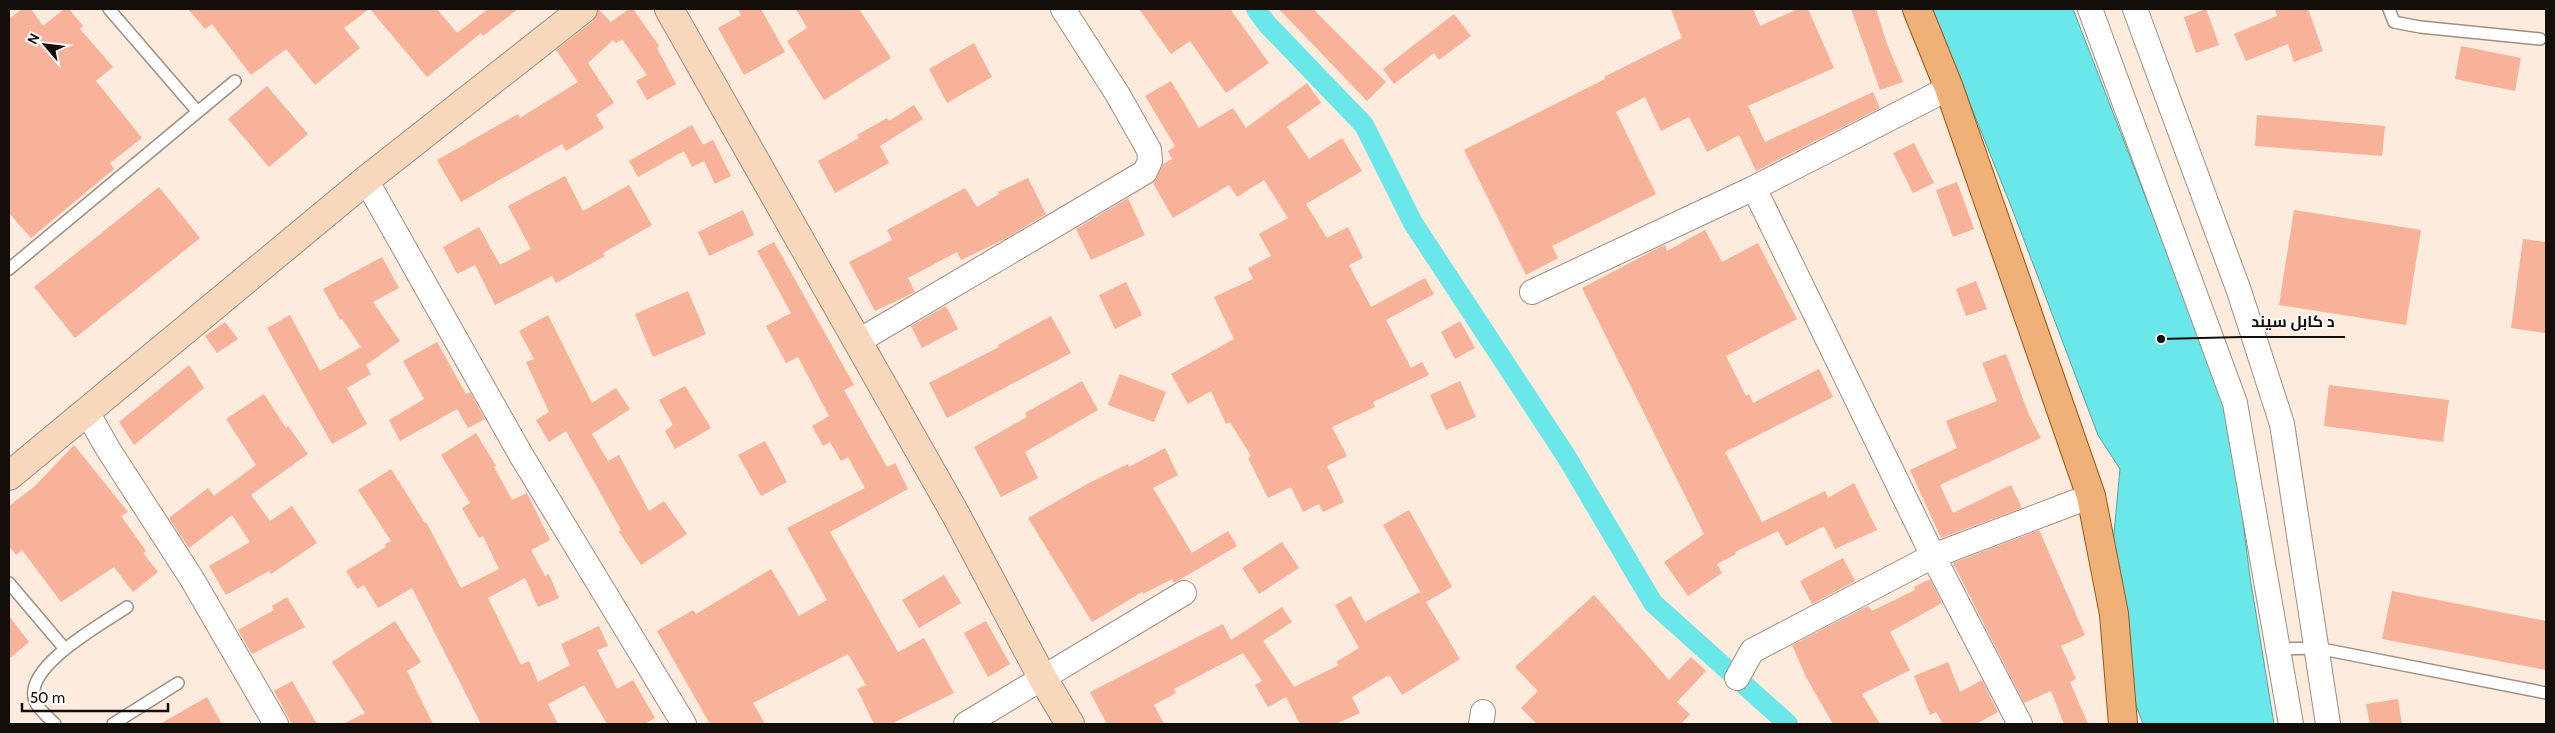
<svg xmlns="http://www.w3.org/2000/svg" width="2555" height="733" font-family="Cabin,Cairo,sans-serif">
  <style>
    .water { fill: #6ae7e8; stroke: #50a6a5 }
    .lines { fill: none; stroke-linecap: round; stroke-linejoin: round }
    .canal { stroke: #6ae7e8; stroke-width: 20 }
    .building { fill: #f7b299 }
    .lane-casing { stroke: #9f8e82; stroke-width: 14 }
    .street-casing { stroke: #9f8e82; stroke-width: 26 }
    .secondary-casing { stroke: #9f8e82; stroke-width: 30 }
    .primary-casing { stroke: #9c5617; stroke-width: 30 }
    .lane { stroke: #fff; stroke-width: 11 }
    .street { stroke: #fff; stroke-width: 24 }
    .secondary { stroke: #f7d8bc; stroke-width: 28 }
    .primary { stroke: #efb178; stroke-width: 28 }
    .leader { fill: none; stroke: #140e0a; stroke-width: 2 }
    .callout-dot { fill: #140e0a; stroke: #fffbf8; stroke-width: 2 }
    .callout-label { font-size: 16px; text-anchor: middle; font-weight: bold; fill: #140e0a; stroke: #fffbf8; stroke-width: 4; stroke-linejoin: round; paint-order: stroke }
  </style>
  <rect width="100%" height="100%" fill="#fdebdd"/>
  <path class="water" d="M1932,9h141l152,394 10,56 15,118 24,147h-131l-10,-27 -20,-153 7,-75 -22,-34 -85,-224z"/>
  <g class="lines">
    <path class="canal" d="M1256,9l11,15 97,101 49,98 153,233 87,147 135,121"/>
  </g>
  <path class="building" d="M22,9h9l12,17 21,-17h5l14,17 -3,3 33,38 -17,14 46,57 -32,25 4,6 -83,69 -22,-25v-194z
    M188,9h181l-25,19 16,20 -45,37 -29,-36 -35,26 -39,-51 -7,5z
    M370,9h67l20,24 31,-24h30l-35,27 -2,-3 -54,44z
    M598,9l13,13 18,-13h4l26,37 -2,2 19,36 -29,16 -11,-19 11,-6 -25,-36 -6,4 -3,-3 -25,23 26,40 -18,12 8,13 -38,23 -4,-7 -101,58 -24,-42 81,-46 2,4 58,-36 -22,-32 37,-29z
    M738,9h23l24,43 -41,23 -26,-47 23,-13z
    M796,9h63l32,49 -67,42 -37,-59 20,-13z
    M1139,9h91l39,54 -43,30 -36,-52 -19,13z
    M1279,9h34l73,73 -19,19z
    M1671,9h82l7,17 38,-17h10l26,59 -86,38 17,36 108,-50 7,16 -124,63 -17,-36 -32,17 -18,-35 -28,14 -16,-34 -29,15 40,82 -104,52 6,12 -32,17 -62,-125 141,-71 -1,-2 78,-39z
    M1851,9h25l11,35 16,38 -23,8z
    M2206,9l13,36 -23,8 -12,-36z
    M2275,9h33l15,42 -29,11 -6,-18 -42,17 -12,-27 43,-18z
    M1454,14l17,22 -32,24 -5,-7 -40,31 -11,-15z
    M974,43l18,34 -45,26 -18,-34z
    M2461,46l60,12 -6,33 -60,-12z
    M1171,81l28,47 34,-20 13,20 61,-45 14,20 -34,24 22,32 33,-21 20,33 -56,33 21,34 21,-11 15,31 -14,7 22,42 54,-29 9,16 -48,26 25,48 11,-6 7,13 -56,27 2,5 -43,20 15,29 -20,10 17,36 -21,10 -4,-8 -16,8 -12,-25 -23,11 -20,-40 3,-2 -21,-34 -4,2 -15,-33 -23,13 -17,-30 63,-35 -20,-42 39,-18 -5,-11 23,-12 -12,-22 29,-16 -24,-38 -27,17 -8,-12 -56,33 -20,-35 10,-19 9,-5 -4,-8 7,-5 -30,-50z
    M267,86l41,48 -39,33 -41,-48z
    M914,105l9,14 -43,27 9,17 -54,30 -17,-32 41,-23 -2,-3 30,-17 2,3z
    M2257,115l128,11 -3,30 -127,-10z
    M692,125l11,20 10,-5 18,36 -16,8 -11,-23 -12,6 -8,-16 -46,26 -9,-16z
    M1914,143l20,40 -21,10 -20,-40z
    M565,176l18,35 46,-26 23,40 -49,28 2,3 -49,27 -4,-7 -57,29 -20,-40 -18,9 -14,-27 36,-20 21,38 31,-16 -23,-43z
    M1028,178l18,36 -41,25 -44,21 -4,-8 -49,26 7,14 -40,19 -26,-49 43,-22 -5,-10 78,-42 12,19 22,-13 -1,-2z
    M1957,182l17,47 -21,8 -17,-47z
    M159,187l41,51 -125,100 -41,-51z
    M1128,198l17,37 -54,25 -15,-31z
    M743,210l11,25 -45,21 -11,-24z
    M2294,210l127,20 -15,95 -127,-20z
    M1705,230l17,32 36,-19 39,76 -71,37 20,40 3,-2 4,9 66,-34 14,28 -108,55 37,70 63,-31 3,7 26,-15 23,47 -42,19 -11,-23 -38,20 -8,-15 -43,21 1,2 -19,10 5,9 -34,23 -24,-34 40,-28 -122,-246 78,-41 5,-2 2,6z
    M2523,239l23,3v91l-35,-5z
    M774,242l80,143 -10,5 43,77 8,-4 13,26 -78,43 68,120 26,-14 30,55 -63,31h-17l-17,-35 9,-4 -18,-31 -95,49 12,21h-55l-53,-93 36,-21 3,4 75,-45 28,47 28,-16 -40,-72 78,-40 -17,-31 -7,4 -11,-19 -7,4 -11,-20 17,-10 -31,-59 -12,6 -20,-37 25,-13 -34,-62z
    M382,257l17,31 -26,14 27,39 -34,24 5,9 -24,14 20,36 -35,20 -65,-116 23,-13 30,56 41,-24 -19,-28 -2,1 -17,-31z
    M1976,281l11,28 -21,7 -10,-27z
    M1126,282l16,33 -27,14 -16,-34z
    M688,291l18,43 -53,23 -18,-43z
    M946,306l12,23 -36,19 -11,-22z
    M548,315l44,88 24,-15 14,21 -38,25 16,27 11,-6 30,56 15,-10 23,33 -46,31 -22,-33 2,-2 -55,-99 -17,11 -13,-22 13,-8 -23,-50 8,-3 -15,-28z
    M1051,316l20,37 -124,65 -18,-35 70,-36 -1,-2z
    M1460,321l15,27 -20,11 -14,-27z
    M225,322l13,17 -21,14 -12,-17z
    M437,342l29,52 4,-2 15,27 -17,9 -11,-19 -57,32 -11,-21 35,-21 -21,-38z
    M2006,354l23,61 12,23 -101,47 13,28 58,-28 11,23 -81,30 -31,-68 47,-22 -11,-27 51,-20 -15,-38z
    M189,365l15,23 -70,57 -15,-23z
    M1120,374l46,18 -12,30 -46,-17z
    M1082,381l16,29 -73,42 13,26 -37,19 -27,-50 53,-30 -2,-4z
    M1460,381l16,36 -30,13 -16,-35z
    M2329,385l120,15 -6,42 -119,-16z
    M685,386l26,42 -36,21 -10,-18 8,-6 -14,-25z
    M264,394l22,34 2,-2 20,28 -57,41 19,26 22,-15 25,37 -46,31 -2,-3 -43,24 -17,-29 41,-24 -18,-27 -43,33 -20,-30 39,-30 6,8 42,-31 -30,-46z
    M476,433l20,33 -2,1 18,33 15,-7 23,47 -19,10 14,26 4,-2 10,24 -21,9 -13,-29 -37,20 33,67 8,-4 9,21 32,-17 -9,-21 38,-18 9,20 -11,4 20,39 16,-9 22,38 -10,6h-38l-23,-39 -36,19 10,20h-77l-69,-136 -34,20 -14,-23 -7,4 -11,-18 40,-24 -1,-3 6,-3 -33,-51 33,-21 34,54 1,-1 35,66 38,-19 -16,-33 -4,2 -17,-30 8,-5 -29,-48z
    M765,441l22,41 -26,14 -23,-41z
    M74,445l54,67 -7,4 25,35 -3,2 15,19 -25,20 -19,-25 -53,35 -39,-52 -6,5 -7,-9v-40l25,-19z
    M1165,448l13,27 -25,13 39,65 36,-22 9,15 -63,37 -2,-4 -29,15 -1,-2 -50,30 -64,-104 59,-34 41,-20 1,3z
    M1409,510l43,77 -26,15 -43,-77z
    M2039,530l46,105 -24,11 15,33 -6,3 18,42h-24l-13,-33 -27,12 -71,-140z
    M1282,542l17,26 -40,26 -17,-26z
    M1843,558l12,23 -43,23 -12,-23z
    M944,575l17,28 -42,25 -17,-28z
    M1930,579l12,24 -52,29 20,38 -48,24 18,30h-47l-27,-47 -14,-32 76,-39 4,5 43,-21 -1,-3z
    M2392,591l154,30v49l-164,-31z
    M1420,592l40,67 -58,36 -12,-19h-3l-35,21 8,16 -24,11h-36l-14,-27 -18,10 -13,-22 7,-4 -19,-28 -69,36 2,4 -22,12 10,19h-57l-17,-32 133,-68 8,16 51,-33 10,15 -29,19 31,46 45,-22 -3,-3 23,-14 -24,-43 16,-9 14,26z
    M1594,595l75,85 22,-23 15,14 -29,31 13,12 -9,10h-144l-16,-16 17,-17 -23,-24z
    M287,597l18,30 -53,27 -14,-24 36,-20 -2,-4z
    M9,616l20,26 -20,17z
    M395,621l26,41 -14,9 26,53h-90l22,-11 -33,-51z
    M986,621l24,43 -22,13 -24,-44z
    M1948,662l12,30 22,-12 16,32 -22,12h-33l-7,-12 -6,3 -16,-39z
    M292,681l25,43h-25l-18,-33z
    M207,697l15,27h-62z
    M2398,699l4,25h-32l-4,-20z"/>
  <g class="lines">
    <defs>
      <path id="lane" d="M109,9l88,102
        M2389,9l5,13 26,5 120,12
        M9,269l226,-188
        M9,583l56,66
        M2278,649l39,-1 229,45
        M55,724c-6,-6 -17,-15 -20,-23 -13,-34 69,-78 92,-94
        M113,724l65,-41"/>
      <path id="street" d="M2090,9l145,394 56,321
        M2135,9l104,282 43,133 46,300
        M366,180l155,275 163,269
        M1754,188l179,368 87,168
        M1532,292l222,-104 195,-100
        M857,342l288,-170 5,-11 -1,-11 -31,-55 -55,-86
        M87,412l21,37 84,130 84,145
        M1737,678l15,-27 181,-95 158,-60
        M966,724l218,-131
        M1481,724l2,-12"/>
      <path id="secondary" d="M669,9l287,506 86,162 28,47
        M9,476l357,-296 217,-171"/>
      <path id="primary" d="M1917,9l32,79 142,408 23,118 9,110"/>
    </defs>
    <use href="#lane" class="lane-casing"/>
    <use href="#street" class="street-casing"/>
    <use href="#secondary" class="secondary-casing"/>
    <use href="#primary" class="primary-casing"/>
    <use href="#lane" class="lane"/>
    <use href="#street" class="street"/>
    <use href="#secondary" class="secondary"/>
    <use href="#primary" class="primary"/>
  </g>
  <path class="leader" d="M2161 339L2241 337H2345"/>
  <circle class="callout-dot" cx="2161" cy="339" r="5"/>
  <g class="callout-label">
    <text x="2293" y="327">د کابل سيند</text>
  </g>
  <rect width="2555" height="733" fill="none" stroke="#140e0a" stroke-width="20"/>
  <g transform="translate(45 45) rotate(298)" stroke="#fffbf8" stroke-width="4" paint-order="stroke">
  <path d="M0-4L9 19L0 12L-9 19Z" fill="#140e0a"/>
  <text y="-8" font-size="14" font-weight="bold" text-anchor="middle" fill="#140e0a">N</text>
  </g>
  <path d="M22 703v8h146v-8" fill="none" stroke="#140e0a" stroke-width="2.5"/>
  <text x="30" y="703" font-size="15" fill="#140e0a" stroke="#fffbf8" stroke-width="4" paint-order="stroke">50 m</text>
</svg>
